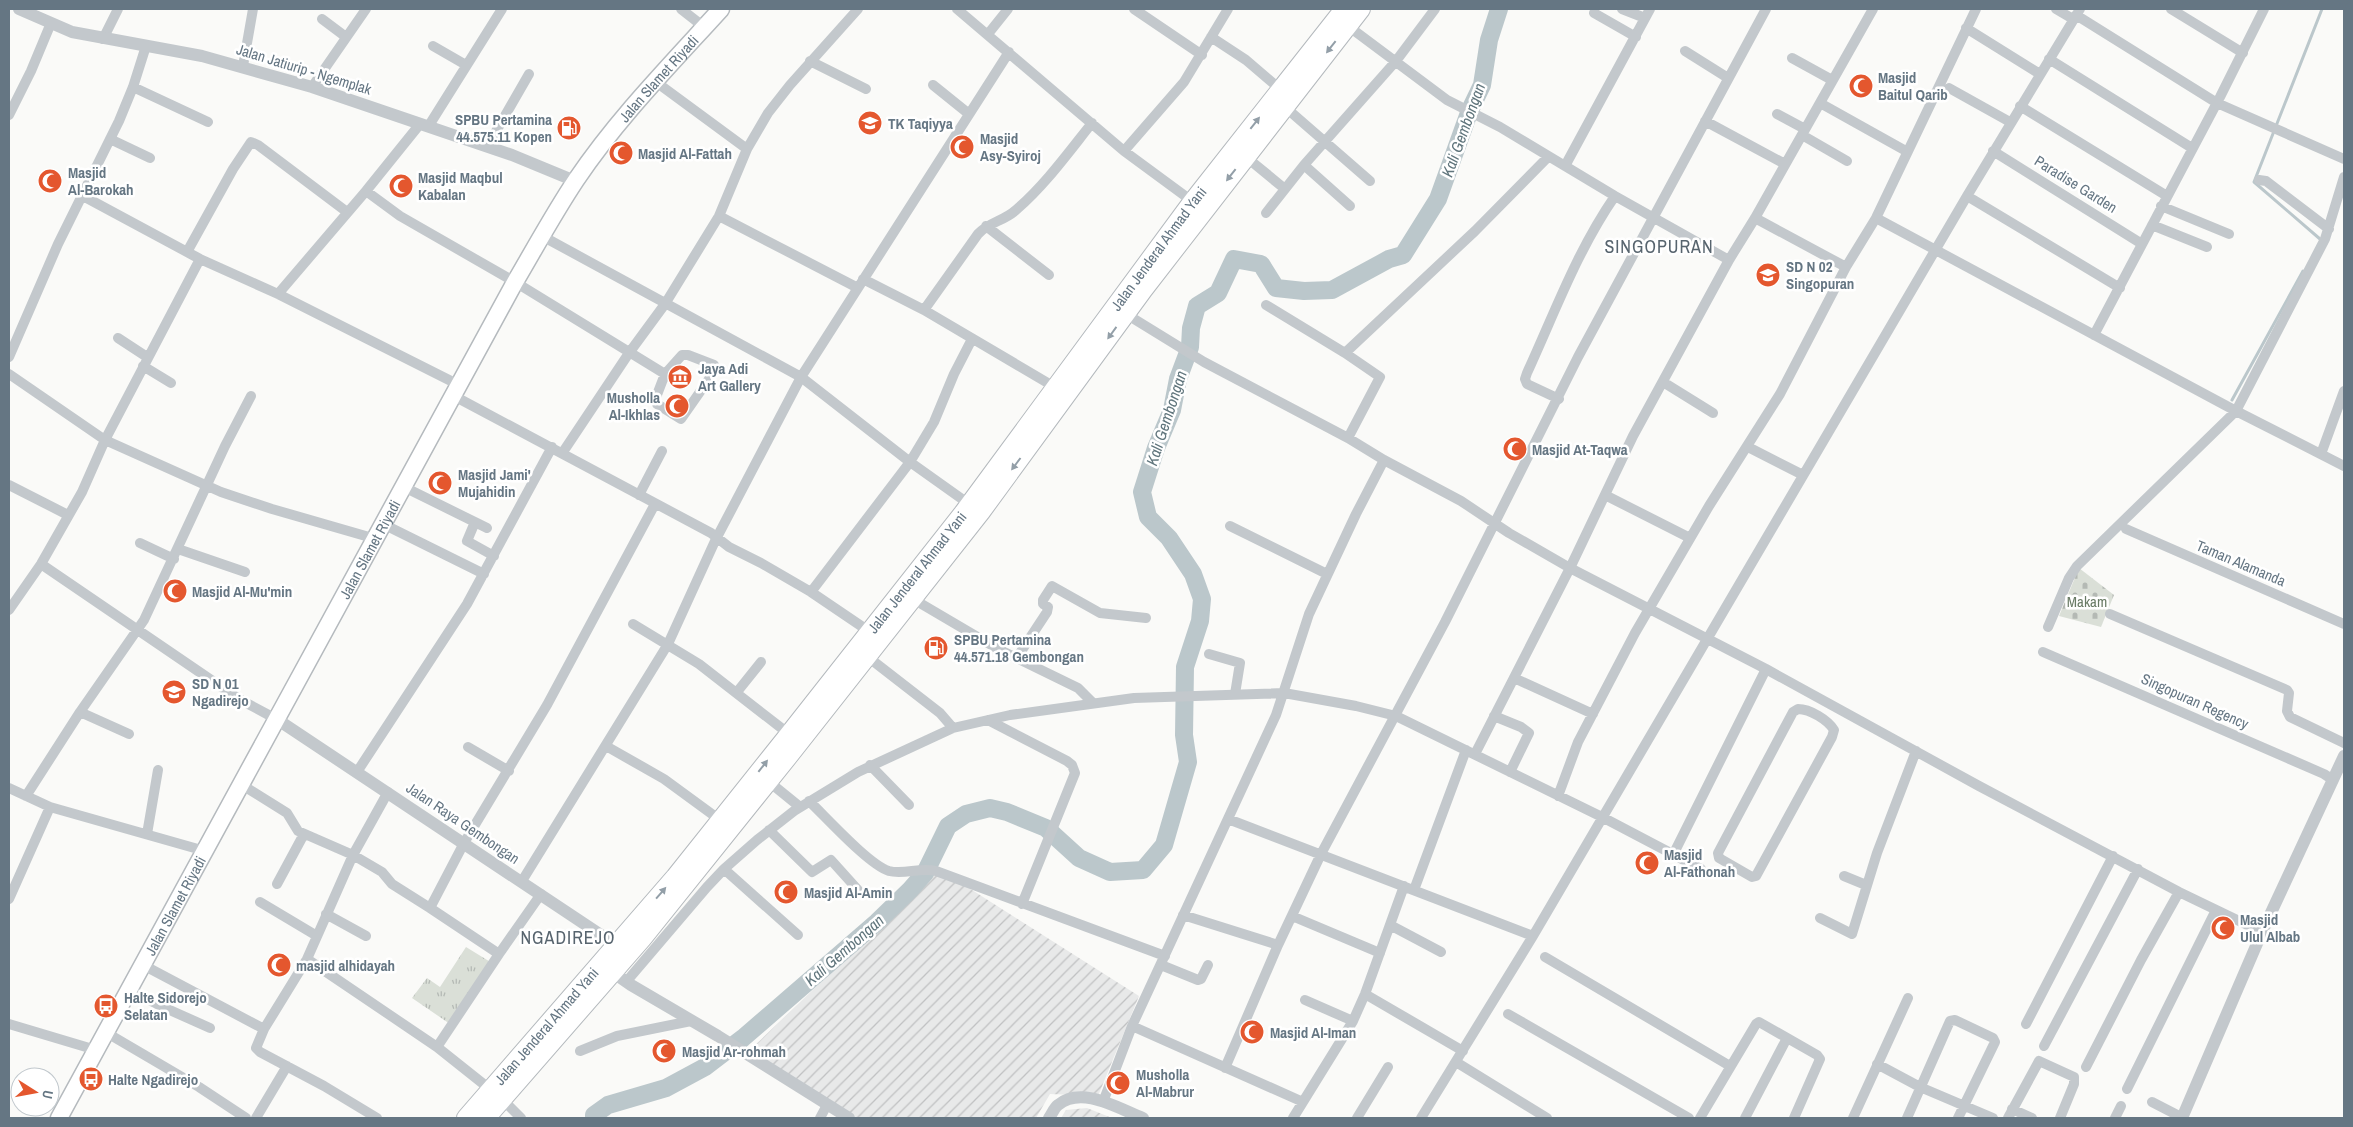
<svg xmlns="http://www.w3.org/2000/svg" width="2353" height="1127" font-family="'Archivo Narrow',sans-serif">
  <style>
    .industrial { fill: url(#industrial-furrows) }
    .grass { fill: url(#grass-tufts) }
    .cemetery { fill: url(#cemetery-stones) }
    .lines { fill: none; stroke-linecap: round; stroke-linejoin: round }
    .stream { stroke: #bbc7cb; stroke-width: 3 }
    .river { stroke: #bbc7cb; stroke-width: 18 }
    .primary-casing { stroke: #b5babe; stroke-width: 19 }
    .trunk-casing { stroke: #b4b9bd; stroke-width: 20 }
    .minor { stroke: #c3c8cc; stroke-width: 10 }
    .tertiary { stroke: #c3c8cc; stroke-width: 12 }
    .primary { stroke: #fff; stroke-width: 16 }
    .trunk { stroke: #fff; stroke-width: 18 }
    .oneway { fill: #939fa8 }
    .labels { text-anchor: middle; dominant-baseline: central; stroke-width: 5; stroke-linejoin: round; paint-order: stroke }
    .street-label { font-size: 15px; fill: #657683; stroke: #fff }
    .poi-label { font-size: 15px; font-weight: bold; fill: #657683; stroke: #fff; text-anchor: start }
    .park-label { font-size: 15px; fill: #687a64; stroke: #fff }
    .water-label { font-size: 16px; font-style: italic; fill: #60757c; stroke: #fff }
    .quarter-label { font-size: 18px; letter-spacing: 1px; fill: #57646e; stroke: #fff }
  </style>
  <defs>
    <pattern id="industrial-furrows" width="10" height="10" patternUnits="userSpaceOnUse" patternTransform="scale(1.25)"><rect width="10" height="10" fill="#e8e9e9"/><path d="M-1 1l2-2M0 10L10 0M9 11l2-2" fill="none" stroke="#c0c1c2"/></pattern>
    <pattern id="grass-tufts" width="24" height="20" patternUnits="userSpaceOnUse" patternTransform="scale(1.25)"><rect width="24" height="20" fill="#dadfd7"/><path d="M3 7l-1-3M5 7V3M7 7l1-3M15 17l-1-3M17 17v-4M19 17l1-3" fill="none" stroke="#b4b9b4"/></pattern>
    <pattern id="cemetery-stones" width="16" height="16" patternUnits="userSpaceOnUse" patternTransform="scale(1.25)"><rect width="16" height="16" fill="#dadfd7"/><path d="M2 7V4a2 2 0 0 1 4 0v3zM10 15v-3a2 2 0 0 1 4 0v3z" fill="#b4b9b4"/></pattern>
  </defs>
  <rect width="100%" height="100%" fill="#fafaf8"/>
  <path class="industrial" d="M939,869l200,127 -41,100 -48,-2 -14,24h-179l-108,-67z
    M1087,1108l25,10h-51l5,-8z"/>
  <path class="grass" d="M466,947l26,16 -42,61 -38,-26 15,-20 13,9z"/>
  <path class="cemetery" d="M2079,568l35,27 -13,32 -42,-11z"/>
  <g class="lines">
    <path class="stream" d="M2320,239l-66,-57 68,-173
      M2232,400l71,-129"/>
    <path class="river" d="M594,1118v-3l14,-10 58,-17 39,-21 38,-29 134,-116 33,-32 15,-17 23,-47 18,-12 24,-6 17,4 39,16 33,30 31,14 33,-2 21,-25 24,-83 -4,-27 1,-68 15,-46 2,-22 -9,-25 -24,-36 -21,-21 -6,-25 14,-44 16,-38 6,-31 12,-32 1,-19 6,-22 21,-13 16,-34 27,5 15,24 28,3 28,-1 57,-31 14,-4 35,-56 32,-89 12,-25 7,-45 10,-31"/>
    <defs>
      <g id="primary">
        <path id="s1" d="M59,1118l456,-836c20,-34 39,-69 61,-102 41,-61 95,-116 145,-171"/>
      </g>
      <g id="trunk">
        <path id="s2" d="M466,1118l209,-241 114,-143 174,-221 229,-311 152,-193"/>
        <path d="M486,1118l156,-179 146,-182 193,-245 163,-223 217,-280"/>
      </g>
    </defs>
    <use href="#primary" class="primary-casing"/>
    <use href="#trunk" class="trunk-casing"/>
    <path class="minor" d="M681,9l23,18
      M957,9l167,142 72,53
      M1134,9l68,46
      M1622,9l23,9
      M2056,9l17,10
      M2171,9l72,44
      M1594,13l42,24
      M2076,15l141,88 127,56
      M322,19l24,18
      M1348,26l99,74 53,27 115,69 114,64
      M1966,28l74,46
      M988,34l20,-25
      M1211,37l35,23 35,30
      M103,39l15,-30
      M433,46l33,19
      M1685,51l43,27
      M1792,58l40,22
      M2049,59l143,89
      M810,61l56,28
      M243,66l10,-57
      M656,82l91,67
      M933,85l36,29
      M133,87l75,35
      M312,87l54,-78
      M1949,88l61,34
      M1820,103l86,48
      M2020,106l147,90
      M1285,107l85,74
      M1777,114l28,15
      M9,115l22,-44 20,-48
      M1705,121l80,43
      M428,127l74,-118
      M1802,135l45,26
      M110,139l40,19
      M487,147l42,-73
      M1124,151l60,-69 44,-73
      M1993,151l149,93
      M1246,157l39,32
      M1565,166l85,-157
      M2259,180l7,1 63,48
      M366,191l34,25 115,66 150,92 17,-19h6l26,10 2,4 -35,50 -24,-15 -2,-4 10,-26
      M83,196l117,63 78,35 181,91
      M1967,196l153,92
      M1350,206l-46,-41 92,-104 39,-52
      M2161,206l68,28
      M1266,213l38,-48
      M719,216l139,72
      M1755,218l91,49 30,-49 100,-209
      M1876,218l360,193 108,55
      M2152,225l55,22
      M986,226l63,49
      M542,236l259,141 109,85 59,42
      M187,252l46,-83 18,-27 7,3 89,67
      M863,279l61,31 134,79
      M278,294l88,-103 54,-67
      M1266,305l79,48
      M924,310l54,-76c11,-12 26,-13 38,-24 29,-25 52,-57 76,-87
      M1126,314l78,48 144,76 36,22 77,41 48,32 61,35 196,101 213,117 200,106 83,40
      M2094,335l126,-238 44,-88
      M118,338l29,19
      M9,357l49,-113 61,-123 14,-34 13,-41
      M143,366l28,17
      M9,374l96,66 116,52 51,17 104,30
      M1663,382l50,31
      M454,396l257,137 18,14 32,16 50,29 62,42
      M1559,399l-32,-15 -2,-5 2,-6c28,-61 50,-122 88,-177
      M1348,438l32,-61 -35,-24 130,-122 73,-74
      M1748,447l55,28
      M563,452l66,-99 36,-49 54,-88 28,-67 21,-36 22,-28 68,-76
      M2321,454l23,-63
      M9,485l59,30
      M404,487l83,41
      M639,495l23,-44
      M1605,495l85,43
      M475,522l-8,19 27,15
      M383,524l101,50
      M1230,526l97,48
      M2126,529l218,95
      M140,543l34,16
      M178,549l67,23
      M41,564l198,135 39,21
      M811,592l99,-130 24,-40 20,-48 18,-35
      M913,599l85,50 80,39 15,15
      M9,610l32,-46 41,-72 23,-52 95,-181
      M2110,614l177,76 2,3 -2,18 3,6 54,26
      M633,624l66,40 90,70
      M2048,627l21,-49 8,-12 159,-155 89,-172 19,-62
      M2043,652l281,122 9,6
      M864,654l76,59 13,15
      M1209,654l31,9 -5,31
      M1016,659l31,-47 1,-5 -5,-3v-4l9,-14 48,27 46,5
      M1514,678l79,36
      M737,692l24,-30
      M1798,709c12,0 30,11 36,21l-2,7 -76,139 -4,1 -33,-19 -1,-5 75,-141z
      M80,712l49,22
      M1494,716l27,11 8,6 -19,39
      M988,720l79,41 5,4 3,8 -53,131
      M606,746l58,33 56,41
      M468,747l41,24
      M1475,754l95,-186 63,-132 96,-176 26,-42 118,-209
      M870,765l39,40
      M357,772l110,-168 85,-157
      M768,781l32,26
      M242,785l45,28 11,18 55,24 29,17 10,12 38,24 34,-65 83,-138 108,-201
      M9,788l41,19 155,44
      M26,796l54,-84 64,-92 81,-174 26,-50
      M1558,796l20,-54 57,-109 74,-127 71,-112 66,-127
      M809,801c17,16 60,64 80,70 15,4 31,-4 47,0l229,85
      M1228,819l305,117
      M769,830l43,42 19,-12 27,30
      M147,834l11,-64
      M1673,855l93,-186
      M724,869l74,66
      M1844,876l22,9
      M522,881l146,-237 47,-103 86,-164 208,-325
      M277,884l27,-50
      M1414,890l52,-140
      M9,899l41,-92
      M260,902l57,34
      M430,908l69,46 -62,93 54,43
      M326,914l40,22
      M1183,915l95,30
      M1292,916l88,37
      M1820,918l32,16 25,-81 39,-102
      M1390,925l51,27
      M499,954l42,-60
      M1545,957l185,109
      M307,959l130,88
      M143,965l121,64 -8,19 4,4 64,34 53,32
      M1161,965l37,15 3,-1 7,-14
      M626,982l81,-95 17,-18 33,-29 37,-29 64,-39 95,-44 57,-13 124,-17 150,-5 72,13 40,10 206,101 99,52
      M130,990l33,17 47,21
      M1365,994l98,57
      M1305,1000l48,21
      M1508,1014l181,104
      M9,1024l87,26
      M2026,1024l87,-168
      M1132,1026l171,76
      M264,1029l43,-70 46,-104 35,-63
      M107,1033l92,54 47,31
      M2044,1046l94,-177
      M580,1051l37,-15 74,-15
      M1456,1062l91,56
      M1877,1064l43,23 73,31
      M2086,1067l55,-107 38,-68
      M1225,1068l53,-123 43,-91 124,-232 133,-265 188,-348
      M2127,1089l89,-179
      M502,1099l19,19
      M1103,1102l29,-76 144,-311 33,-101 47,-100 28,-54
      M2152,1102l31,16
      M2012,1109l20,9
      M256,1118l31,-52
      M820,1118l7,-13
      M1293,1118l60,-97 12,-27 39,-108
      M1357,1118l31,-51
      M1421,1118l112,-182 434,-740 113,-187
      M1700,1118l56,-94 3,-2 58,33 3,4 -26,59
      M1745,1118l42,-80
      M1853,1118l55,-120
      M1907,1118l43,-97 5,-1 38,18 2,4 -37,76
      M2008,1118l31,-57 35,16v7l-14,34
      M2115,1118l6,-12"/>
    <path class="tertiary" d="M19,9l53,23 130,24 110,31 200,68 63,26
      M278,720l344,229
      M608,969l23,16 87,51 131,82
      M1049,1118c3,-4 5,-10 9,-13 24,-20 61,4 85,13
      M2182,1118l80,-186 82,-176"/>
    <use href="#primary" class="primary"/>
    <use href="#trunk" class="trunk"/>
  </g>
  <defs><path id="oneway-solid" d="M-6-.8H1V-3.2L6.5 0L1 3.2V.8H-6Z" transform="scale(1.25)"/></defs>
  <g class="oneway">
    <use href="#oneway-solid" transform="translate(1331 47) rotate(128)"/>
    <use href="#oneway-solid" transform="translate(1255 123) rotate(-52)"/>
    <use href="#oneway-solid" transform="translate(1231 175) rotate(128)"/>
    <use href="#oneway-solid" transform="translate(1112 333) rotate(126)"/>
    <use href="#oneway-solid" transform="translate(1016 464) rotate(127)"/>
    <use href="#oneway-solid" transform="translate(763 766) rotate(-52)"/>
    <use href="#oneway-solid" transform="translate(661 893) rotate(-49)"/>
  </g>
  <defs>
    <symbol id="mosque-disc" viewBox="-11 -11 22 22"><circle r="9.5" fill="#e4572e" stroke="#fff"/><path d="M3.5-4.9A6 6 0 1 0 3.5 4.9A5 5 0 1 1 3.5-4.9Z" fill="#fff"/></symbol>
    <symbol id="school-disc" viewBox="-11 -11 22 22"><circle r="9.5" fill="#e4572e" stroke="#fff"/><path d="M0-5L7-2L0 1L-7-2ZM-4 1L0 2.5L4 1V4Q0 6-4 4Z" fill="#fff"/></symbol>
    <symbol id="fuel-disc" viewBox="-11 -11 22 22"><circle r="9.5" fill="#e4572e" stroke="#fff"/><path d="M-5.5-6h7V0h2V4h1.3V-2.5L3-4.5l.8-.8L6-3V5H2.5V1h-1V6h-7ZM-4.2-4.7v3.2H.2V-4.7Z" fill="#fff"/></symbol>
    <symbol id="museum-disc" viewBox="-11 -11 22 22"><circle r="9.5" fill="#e4572e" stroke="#fff"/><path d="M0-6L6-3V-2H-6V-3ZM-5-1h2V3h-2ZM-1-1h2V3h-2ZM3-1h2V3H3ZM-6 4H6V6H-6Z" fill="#fff"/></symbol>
    <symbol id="bus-disc" viewBox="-11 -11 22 22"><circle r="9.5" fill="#e4572e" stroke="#fff"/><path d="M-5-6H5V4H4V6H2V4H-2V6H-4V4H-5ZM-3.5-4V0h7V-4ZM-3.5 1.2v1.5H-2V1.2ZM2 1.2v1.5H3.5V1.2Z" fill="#fff"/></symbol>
  </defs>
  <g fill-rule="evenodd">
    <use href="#mosque-disc" x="1847" y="72" width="28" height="28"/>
    <use href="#school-disc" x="856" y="109" width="28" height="28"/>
    <use href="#fuel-disc" x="555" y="114" width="28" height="28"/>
    <use href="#mosque-disc" x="948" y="133" width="28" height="28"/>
    <use href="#mosque-disc" x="607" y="139" width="28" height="28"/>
    <use href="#mosque-disc" x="36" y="167" width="28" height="28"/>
    <use href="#mosque-disc" x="387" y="172" width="28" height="28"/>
    <use href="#school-disc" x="1754" y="261" width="28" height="28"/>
    <use href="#museum-disc" x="666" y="363" width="28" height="28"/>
    <use href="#mosque-disc" x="663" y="392" width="28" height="28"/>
    <use href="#mosque-disc" x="1501" y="435" width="28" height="28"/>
    <use href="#mosque-disc" x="426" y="469" width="28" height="28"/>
    <use href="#mosque-disc" x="161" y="577" width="28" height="28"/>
    <use href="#fuel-disc" x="922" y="634" width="28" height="28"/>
    <use href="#school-disc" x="160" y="678" width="28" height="28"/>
    <use href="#mosque-disc" x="1633" y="849" width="28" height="28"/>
    <use href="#mosque-disc" x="772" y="878" width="28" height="28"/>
    <use href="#mosque-disc" x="2209" y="914" width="28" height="28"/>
    <use href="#mosque-disc" x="265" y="951" width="28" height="28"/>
    <use href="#bus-disc" x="92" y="992" width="28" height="28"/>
    <use href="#mosque-disc" x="1238" y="1018" width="28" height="28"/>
    <use href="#mosque-disc" x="650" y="1037" width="28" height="28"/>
    <use href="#bus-disc" x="77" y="1065" width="28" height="28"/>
    <use href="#mosque-disc" x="1104" y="1069" width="28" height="28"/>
  </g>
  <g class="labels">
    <g class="street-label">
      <text transform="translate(304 69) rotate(17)">Jalan Jatiurip - Ngemplak</text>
      <text stroke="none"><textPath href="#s1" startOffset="1202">Jalan Slamet Riyadi</textPath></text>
      <text transform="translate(2076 184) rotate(32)">Paradise Garden</text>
      <text stroke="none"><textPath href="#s2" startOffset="1112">Jalan Jenderal Ahmad Yani</textPath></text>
      <text stroke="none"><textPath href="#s1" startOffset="648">Jalan Slamet Riyadi</textPath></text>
      <text transform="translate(2241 563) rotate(23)">Taman Alamanda</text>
      <text stroke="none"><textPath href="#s2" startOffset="708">Jalan Jenderal Ahmad Yani</textPath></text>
      <text transform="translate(2195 701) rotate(24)">Singopuran Regency</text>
      <text transform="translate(463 823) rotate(34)">Jalan Raya Gembongan</text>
      <text stroke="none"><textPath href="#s1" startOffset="242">Jalan Slamet Riyadi</textPath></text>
      <text stroke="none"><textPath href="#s2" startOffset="122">Jalan Jenderal Ahmad Yani</textPath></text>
    </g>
    <g class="poi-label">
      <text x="1878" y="77">Masjid<tspan x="1878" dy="17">Baitul Qarib</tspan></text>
      <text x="552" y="119" text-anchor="end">SPBU Pertamina<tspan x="552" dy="17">44.575.11 Kopen</tspan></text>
      <text x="888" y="123">TK Taqiyya</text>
      <text x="980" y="138">Masjid<tspan x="980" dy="17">Asy-Syiroj</tspan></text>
      <text x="638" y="153">Masjid Al-Fattah</text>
      <text x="68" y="172">Masjid<tspan x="68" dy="17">Al-Barokah</tspan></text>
      <text x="418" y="177">Masjid Maqbul<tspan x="418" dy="17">Kabalan</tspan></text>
      <text x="1786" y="266">SD N 02<tspan x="1786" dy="17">Singopuran</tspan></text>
      <text x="698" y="368">Jaya Adi<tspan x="698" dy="17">Art Gallery</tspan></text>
      <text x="660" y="397" text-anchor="end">Musholla<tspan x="660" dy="17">Al-Ikhlas</tspan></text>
      <text x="1532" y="449">Masjid At-Taqwa</text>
      <text x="458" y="474">Masjid Jami'<tspan x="458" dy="17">Mujahidin</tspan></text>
      <text x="192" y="591">Masjid Al-Mu'min</text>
      <text x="954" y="639">SPBU Pertamina<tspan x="954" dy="17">44.571.18 Gembongan</tspan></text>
      <text x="192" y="683">SD N 01<tspan x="192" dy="17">Ngadirejo</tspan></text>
      <text x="1664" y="854">Masjid<tspan x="1664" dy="17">Al-Fathonah</tspan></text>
      <text x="804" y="892">Masjid Al-Amin</text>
      <text x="2240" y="919">Masjid<tspan x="2240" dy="17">Ulul Albab</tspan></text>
      <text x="296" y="965">masjid alhidayah</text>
      <text x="124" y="997">Halte Sidorejo<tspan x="124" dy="17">Selatan</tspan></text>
      <text x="1270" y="1032">Masjid Al-Iman</text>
      <text x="682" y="1051">Masjid Ar-rohmah</text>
      <text x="1136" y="1074">Musholla<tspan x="1136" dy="17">Al-Mabrur</tspan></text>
      <text x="108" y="1079">Halte Ngadirejo</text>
    </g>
    <g class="park-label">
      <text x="2087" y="601">Makam</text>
    </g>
    <g class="water-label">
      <text transform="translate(1463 130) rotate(-70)">Kali Gembongan</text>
      <text transform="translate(1166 418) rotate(-72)">Kali Gembongan</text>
      <text transform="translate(844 950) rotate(-41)">Kali Gembongan</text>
    </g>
    <g class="quarter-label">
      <text x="1659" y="246">SINGOPURAN</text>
      <text x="568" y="937">NGADIREJO</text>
    </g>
  </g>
  <rect width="2353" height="1127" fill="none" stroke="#657683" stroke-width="20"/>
  <g transform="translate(35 1092) rotate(101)"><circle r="24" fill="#ffffff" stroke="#c1c8cd"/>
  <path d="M0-4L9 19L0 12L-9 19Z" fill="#e4572e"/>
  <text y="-8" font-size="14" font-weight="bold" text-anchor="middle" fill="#657683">U</text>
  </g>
</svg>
